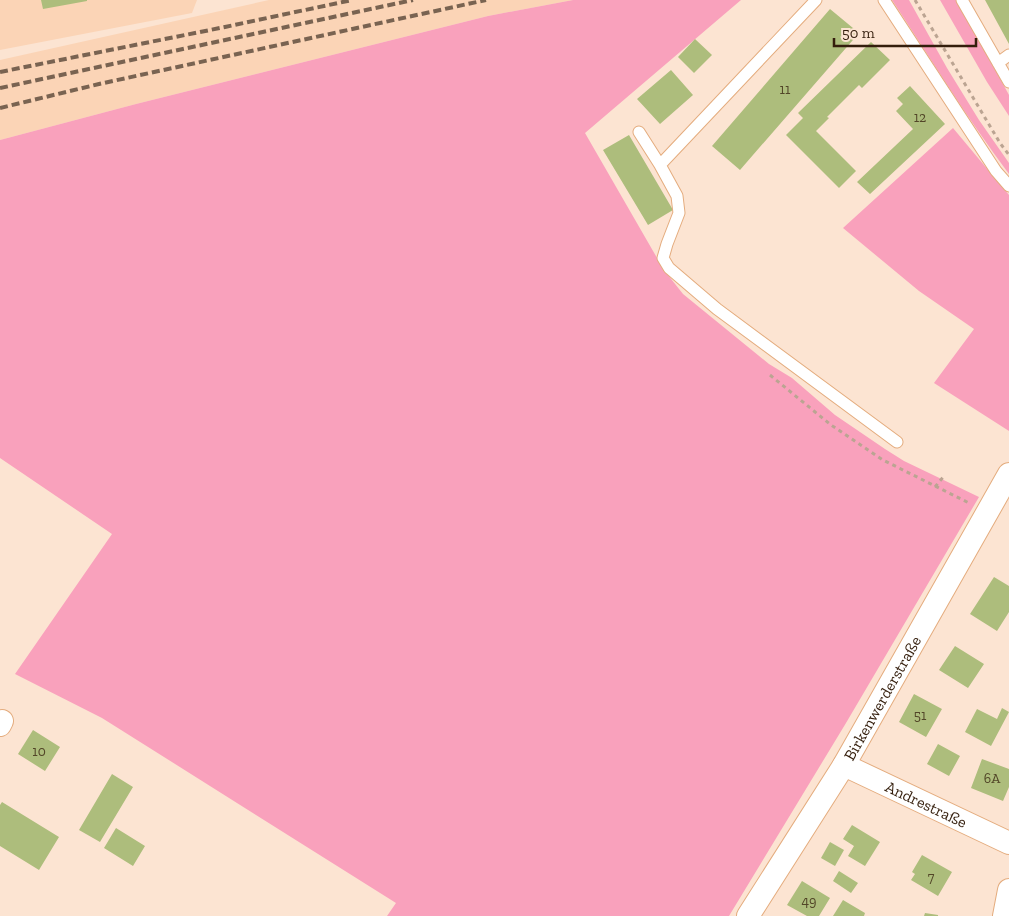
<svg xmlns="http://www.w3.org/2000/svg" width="1009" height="916" font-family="'Zilla Slab',serif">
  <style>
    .built { fill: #fbd4b6 }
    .green { fill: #f9a1bc }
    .building { fill: #adbd7c }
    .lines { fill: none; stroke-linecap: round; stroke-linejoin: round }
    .lane-casing { stroke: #e4ac7e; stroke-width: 13 }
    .street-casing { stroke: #e4ac7e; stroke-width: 24 }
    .path { stroke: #bba492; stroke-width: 3; stroke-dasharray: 4 4; stroke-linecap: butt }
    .lane { stroke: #fff; stroke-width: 11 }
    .street { stroke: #fff; stroke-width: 22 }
    .rail { stroke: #796351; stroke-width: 4; stroke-dasharray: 8 4; stroke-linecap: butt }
    .labels { text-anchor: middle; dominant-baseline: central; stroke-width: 4; stroke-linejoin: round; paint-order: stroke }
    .number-label { font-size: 14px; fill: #524628 }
    .street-label { font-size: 16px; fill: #341e0c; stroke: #fce4d2 }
  </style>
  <rect width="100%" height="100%" fill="#fce4d2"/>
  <path class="built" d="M0,0h197l-5,13 -192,37z
    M269,0h304l-85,16 -352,88 -136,36v-80z"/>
  <path class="green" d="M573,0h168l-156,133 79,137 19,24 86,70 23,14 43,37 50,34 19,12 75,36 -133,226 -117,193h-342l9,-13 -294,-185 -87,-44 97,-140 -112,-76v-318l136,-36 352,-88z
    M892,0h17l38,68 32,52 30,43v11c-42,-56 -79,-116 -117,-174z
    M940,0h17l52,95v21l-22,-34z
    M953,128l56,67v236l-75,-48 40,-54 -55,-38 -76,-63z"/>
  <path class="building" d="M41,0h46v1l-44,8z
    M985,0h24v44z
    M830,9l29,24 -119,137 -28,-24z
    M695,39l17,16 -18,18 -16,-16z
    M871,42l19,18 -28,28 -3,-3 -32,32 2,1 -13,13 40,40 -17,17 -53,-53 17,-17 -5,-5z
    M671,70l22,25 -33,29 -23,-25z
    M910,86l35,38 -75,70 -13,-12 56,-53 -17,-18 7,-7 -6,-6z
    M629,135l44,75 -25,15 -45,-75z
    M994,577l15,9v26l-12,19 -27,-17z
    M955,646l29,18 -16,24 -29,-18z
    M914,694l28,15 -16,28 -27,-15z
    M1002,708l7,4 -18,34 -26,-14 12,-23 20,10z
    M33,730l27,17 -15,24 -27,-17z
    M938,744l22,12 -11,20 -22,-12z
    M982,759l27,10v18l-6,14 -32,-13z
    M112,774l21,13 -33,55 -21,-12z
    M2,802l57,35 -20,33 -39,-24v-41z
    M852,825l28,17 -15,24 -17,-10 6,-10 -11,-7z
    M116,828l29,18 -12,20 -29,-18z
    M830,842l14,8 -9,16 -14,-8z
    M922,855l30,17 -14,24 -27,-16 4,-6 -3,-2z
    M839,871l19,12 -7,10 -18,-12z
    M802,881l28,17 -11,18h-12l-20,-11z
    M843,900l22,13 -1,3h-31z
    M925,913l13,2v1h-14z"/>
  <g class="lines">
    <defs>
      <path id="lane" d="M884,0l112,171 13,15
        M962,0l47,82
        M998,63l11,-8
        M639,132l21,33 17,31 2,17 -12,31 -4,14 6,10 48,41 180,133
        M660,165l156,-165"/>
      <g id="street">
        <path d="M0,725l2,-4"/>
        <path id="s1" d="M844,765l165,78"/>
        <path id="s2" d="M748,916l96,-151 165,-291"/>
        <path d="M1004,916l5,-26"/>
      </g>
    </defs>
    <use href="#lane" class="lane-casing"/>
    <use href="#street" class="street-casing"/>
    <path class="path" d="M915,0l85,143 9,12
      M770,375l61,50 52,35 86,43
      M935,487l9,-11"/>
    <use href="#lane" class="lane"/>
    <use href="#street" class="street"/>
    <path class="rail" d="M0,72l225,-45 127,-27
      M0,88l413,-88
      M0,108l99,-24 387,-84"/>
  </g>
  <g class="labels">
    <g class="number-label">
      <text x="785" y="89">11</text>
      <text x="920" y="117">12</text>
      <text x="920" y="715">51</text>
      <text x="39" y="751">10</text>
      <text x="992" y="778">6A</text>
      <text x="931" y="877">7</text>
      <text x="809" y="901">49</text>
    </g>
    <g class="street-label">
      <text stroke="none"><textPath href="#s2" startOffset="256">Birkenwerderstraße</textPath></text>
      <text stroke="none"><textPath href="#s1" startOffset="91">Andrestraße</textPath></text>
    </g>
  </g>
  <path d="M834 38v8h142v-8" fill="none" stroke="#341e0c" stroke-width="2.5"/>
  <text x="842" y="38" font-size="15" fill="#341e0c" stroke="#fce4d2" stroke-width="4" paint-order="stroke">50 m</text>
</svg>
